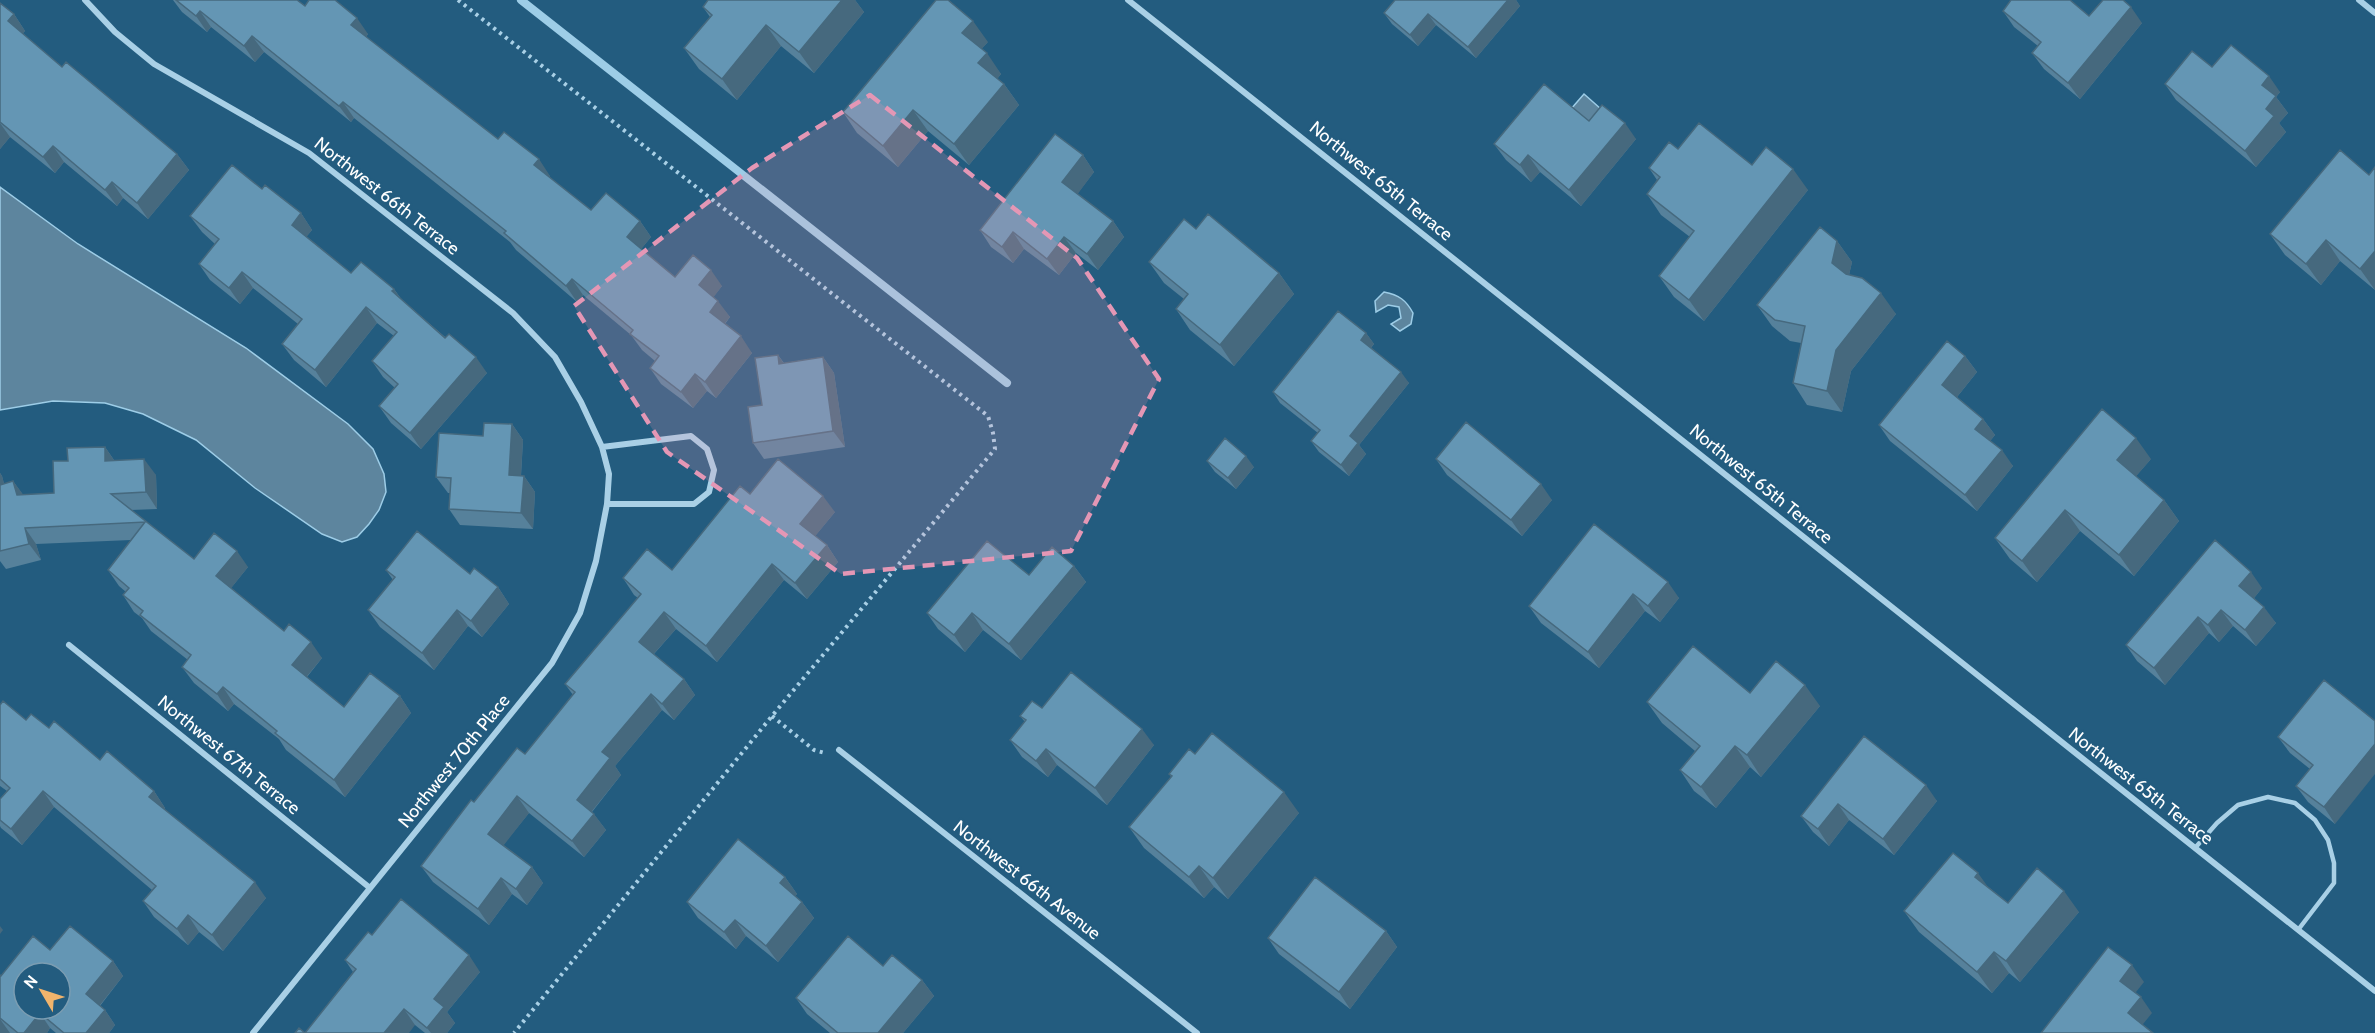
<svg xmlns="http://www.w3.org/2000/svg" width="2375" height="1033" font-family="Cabin,sans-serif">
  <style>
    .water { fill: #5d859e; stroke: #9dcde7; stroke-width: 1.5 }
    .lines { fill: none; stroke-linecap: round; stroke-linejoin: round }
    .stream { stroke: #9dcde7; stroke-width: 8 }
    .path { stroke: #a9d0e6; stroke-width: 4; stroke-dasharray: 3 4.5; stroke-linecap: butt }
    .service { stroke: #a9d0e6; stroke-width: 4.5 }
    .minor { stroke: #a9d0e6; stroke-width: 6 }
    .wall { fill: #56819b }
    .shaded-wall { fill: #46697e }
    .building { fill: #6496b4; stroke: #46697e; stroke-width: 1.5; fill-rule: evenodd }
    .marked { fill: #e497b5; fill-opacity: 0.2; stroke: #e497b5; stroke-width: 4.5; stroke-dasharray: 12 8; stroke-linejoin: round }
    .labels { text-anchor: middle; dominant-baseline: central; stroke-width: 4.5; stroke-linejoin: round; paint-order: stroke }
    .street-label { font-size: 18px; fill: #fff; stroke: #235c7f }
  </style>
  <rect width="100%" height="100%" fill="#235c7f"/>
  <path class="water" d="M1584,94l26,23 -13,15 -26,-23z
    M0,187l78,57 168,104 102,76 25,25 11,25 2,18 -7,18 -10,14 -12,13 -15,5 -20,-8 -67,-46 -59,-48 -53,-26 -38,-11 -52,-2 -53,9z
    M1384,292c15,3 22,8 29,21l-2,11 -11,7 -9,-7 10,-6 -2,-11 -11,-2 -12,7 -1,-11z"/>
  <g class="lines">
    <path class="stream" d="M521,0l486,383"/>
    <path class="path" d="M458,0l530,416 5,17 2,16 -223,267 -258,317
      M772,716l42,34 11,3"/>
    <path class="service" d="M2195,848l22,-25 21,-18 30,-8 27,6 20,17 13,20 6,23v20l-36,47"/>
    <path class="minor" d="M85,0l30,32 39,32 155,89 204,160 42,44 26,45 21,45 7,27 -2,30 -11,57 -16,52 -28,50 -299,370
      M1128,0l1247,991
      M2359,0l16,13
      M602,447l89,-11 16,13 7,21 -5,22 -15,12h-87
      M69,645l301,243
      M839,750l358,283"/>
  </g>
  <path class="wall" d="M173,0h124l8,6 63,28 -2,3 132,102 52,37 -1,1 42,33 49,11 11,16 -10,12 34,28 47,9 -9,11 17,20 -5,7 27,29 -36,45 -9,-7 -14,17 -32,-24 -11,-16 5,-7 -13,-11 -11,-15 -48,-40 -6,7 -61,-52 -6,-8 -156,-124 -3,4 -87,-70 -9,10 -44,-35 -4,5 -25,-20z
    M708,0h147l9,12 -50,61 -33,-27 -44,54 -38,-31 -15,-21 26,-31 -7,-10z
    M1395,0h121l4,6 -44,52 -40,-33 -18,21 -26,-22 -8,-11z
    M0,3l14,11 11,17 -3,3 40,33 115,87 12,16 -41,49 -25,-21 -6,8 -53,-44 -9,11 -45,-36 -10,12z
    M2003,11l86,5 53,7 -62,76 -36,-30 -12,-16 6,-7 -24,-19z
    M988,42l-7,7 20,25 -4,5 7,5 15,21 -50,60 -41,-34 -30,36 -41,-34 -14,-21z
    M2212,67l68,25 -4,5 12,16 -9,10 7,9 -30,35 -80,-67 -11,-16z
    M1589,121l47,18 -55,67 -41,-34 -9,10 -25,-22 -12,-16z
    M1678,149l74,16 56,25 -104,131 -30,-24 -15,-21 31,-39 -29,-22 -14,-21 10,-14 -8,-12z
    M2340,150l35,140 -35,-29 -19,24 -36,-30 -15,-21z
    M1083,155l11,17 -17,22 36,27 11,16 -26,33 -22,-17 -17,22 -35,-26 -11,14 -22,-16 -11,-17z
    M262,189l39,24 11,17 -6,7 45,36 43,16 8,11 85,73 -66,76 -30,-26 -12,-17 16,-18 -12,-11 -11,-16 22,-25 -17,-13 -51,64 -32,-27 -12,-16 16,-20 -45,-36 -13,16 -30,-24 -11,-16 16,-20 -13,-12 -12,-16z
    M1196,229l83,44 15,21 -60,72 -44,-36 -14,-21 8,-10 -20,-16 -15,-21z
    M1837,241l15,21 -3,13 47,39 -45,57 -9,41 -35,-7 -14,-22 8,-40 -11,-2 -18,-15 -15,-21z
    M1366,333l8,11 -3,4 38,35 -50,62 7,9 -17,22 -30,-24 -8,-11 7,-8 -38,-30 -7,-11z
    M778,355l6,8 39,-6 11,16 11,74 -81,12 -11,-16z
    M1965,356l12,16 -20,25 26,22 12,16 -5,6 23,25 -36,45 -87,-70 -11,-16z
    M512,424l11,16 -2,36h3l11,16 -2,37 -73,-4 -11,-16 1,-16h-2l-12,-16 47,-41z
    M105,447l9,13 42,15 1,34 -26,1 63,49 54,8 -17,21 53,43 38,27 -15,19 37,30 56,-11 11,17 -66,84 -59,-47 -7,-11 -45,-35 -6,7 -34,-28 -12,-16 6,-7 -37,-29 -9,-13 -8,-6 -11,-17 3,-3 -7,-6 -11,-16 23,-30 -95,4 5,16 -35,9 -6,-8v-88l2,3 2,8 9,-3 10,14 31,-2z
    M1436,459l116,41 -30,36 -75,-61z
    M2151,459l-15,17 28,24 15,21 -45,55 -54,-45 -43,51 -27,-23 -15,-21z
    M1207,461l47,6 -18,22 -21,-17z
    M750,494l85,18 -20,24 12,9 11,17 -31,37 -23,-19 -67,82 -41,-33 -22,25 30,25 11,16 -21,25 -12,-10 -47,56 6,9 -29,37 14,18 -22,27 -55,-44 -26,32 29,22 11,16 -16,22 -15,-11 -23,31 -56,-43 -12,-16 53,-64 51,-48 48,-59 -8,-11 73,-86 -4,-3 -11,-17 49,-8z
    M1594,524l85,74 -19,24 -15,-11 -46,57 -58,-45 -12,-17z
    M1074,566l12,16 -65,78 -38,-30 -18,22 -27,-23 -11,-16z
    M386,570l84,4 28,13 11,17 -27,33 -14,-11 -34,44 -54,-43 -12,-17 25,-30z
    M2262,588l-8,10 22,25 -20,23 -23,-20 -14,16 -10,-9 -44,52 -28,-24 -11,-16z
    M2324,680l11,144 -27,-22 -12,-16 14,-17 -20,-16 -12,-16z
    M1750,693l70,13 -59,71 -11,-10 -34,41 -22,-17 -14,-21 15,-19 -33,-28 -15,-21z
    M0,705l26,15 23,8 51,32 54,31 11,17 -1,1 102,89 -43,53 -24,-19 -11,13 -34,-28 -11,-16 9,-11 -98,-83 -32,38 -21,-17 -1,-2v-27l7,-8 -7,-5z
    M1042,708l112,37 -47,60 -50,-40 -9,12 -26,-20 -12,-17 15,-18 -5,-6z
    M1864,736l73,65 -43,54 -45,-35 -20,26 -16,-14 -12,-16z
    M1195,754l104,59 -71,86 -14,-12 -10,11 -60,-50 -15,-21 42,-50 -2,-3z
    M785,877l12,17 -2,2 7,6 12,16 -36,44 -32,-26 -10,13 -38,-31 -11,-16z
    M1987,886l21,17 71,9 -59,70 -11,-9 -17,20 -73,-61 -15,-21z
    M1386,931l11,16 -47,62 -71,-55 -11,-16z
    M372,935l108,37 -33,40 8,11 -8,10h-22l-10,-8 -110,8 48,-61 -8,-12z
    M50,950l63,11 10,15 -23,30 5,4 10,15 -6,8h-53l-6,-5 -3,5h-47l1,-57z
    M883,966l39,14 12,16 -31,37h-73l-23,-19 -11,-16z"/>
  <path class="shaded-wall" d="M842,0h13l9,12 -50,61 -15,-21z
    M1508,0h8l4,6 -44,52 -8,-11z
    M2131,7l11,16 -62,76 -12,-16z
    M200,11l11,16 -4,5 -11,-16z
    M14,14l11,17 -6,7 -11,-17z
    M1428,14l8,11 -18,21 -8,-11z
    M357,18l11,16 -5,7 -12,-16z
    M973,21l15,21 -11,12 -15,-21z
    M766,25l15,21 -44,54 -15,-21z
    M252,36l12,16 -9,10 -11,-16z
    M987,53l14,21 -8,10 -15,-21z
    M2269,76l11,16 -4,5 12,16 -9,10 7,9 -30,35 -11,-16 21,-42 -4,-24z
    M1004,84l15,21 -50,60 -15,-21z
    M343,102l11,16 -3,4 -12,-16z
    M913,110l15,21 -30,36 -15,-21z
    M0,123l10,14 -10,12z
    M1625,123l11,16 -55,67 -12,-16z
    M53,146l11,16 -9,11 -12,-16z
    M177,154l12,16 -41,49 -11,-16z
    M1083,155l11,17 -20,27 -12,-17z
    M1528,155l12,17 -9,10 -11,-17z
    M539,159l11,17 -4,5 -12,-16z
    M1793,169l15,21 -104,131 -15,-21z
    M112,182l11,16 -6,8 -12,-16z
    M301,213l11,17 -9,11 -11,-16z
    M640,221l11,16 -13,16 -11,-16z
    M1113,221l11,16 -26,33 -11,-16z
    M1013,232l11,17 -11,14 -11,-16z
    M1064,237l12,16 -17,22 -12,-16z
    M2326,240l14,21 -19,24 -15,-21z
    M1837,241l15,21 -5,22 -15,-21z
    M2375,251v39l-15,-21z
    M711,270l11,16 -12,16 -11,-17z
    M242,272l11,16 -13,16 -11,-16z
    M1279,273l15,21 -60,72 -14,-21z
    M572,279l11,16 -6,7 -11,-16z
    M394,289l11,16 -13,-14z
    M1881,293l15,21 -45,57 -9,41 -15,-21 9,-41z
    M718,301l12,16 -9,11 -11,-16z
    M366,307l11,16 -51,64 -11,-17z
    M1366,333l8,11 -6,7 -7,-11z
    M741,336l11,17 -36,45 -11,-16z
    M778,355l11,16 -10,-7z
    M1965,356l12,16 -24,30 -11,-17z
    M476,357l11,16 -66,76 -11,-16z
    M823,357l11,16 11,74 -12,-16z
    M1401,372l8,11 -50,62 7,9 -17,22 -8,-11 9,-29z
    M695,374l12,17 -14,17 -12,-16z
    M1983,419l12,16 -9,11 -11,-17z
    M512,424l11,16 -3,51 -11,-16z
    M2136,438l15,21 -19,22 -15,-21z
    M105,447l11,16 -11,-2z
    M2002,450l11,16 -36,45 -12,-16z
    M1246,456l8,11 -18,22 -8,-11z
    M144,459l12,16 1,34 -11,-17z
    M0,473l2,3 7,26 -9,-13z
    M524,476l11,16 -2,37 -12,-16z
    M13,481l12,16 -8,-2z
    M1541,484l11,16 -30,36 -11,-16z
    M823,496l12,16 -23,28 -12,-16z
    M2164,500l15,21 -45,55 -15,-21z
    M2065,510l15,21 -43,51 -15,-21z
    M25,528l11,16 5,16 -12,-16z
    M827,545l11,17 -31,37 -12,-16z
    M237,551l11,16 -20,25 -12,-16z
    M772,564l12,16 -67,82 -11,-16z
    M1074,566l12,16 -65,78 -12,-16z
    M2251,572l11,16 -11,14 -12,-16z
    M1668,582l11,16 -19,24 -12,-16z
    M498,587l11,17 -27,33 -11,-16z
    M1633,594l12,17 -46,57 -11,-16z
    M2264,607l12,16 -20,23 -11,-16z
    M457,610l11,16 -34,44 -12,-17z
    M2221,610l12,16 -14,16 -11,-17z
    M664,612l12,17 -26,29 -11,-16z
    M972,613l11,17 -18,22 -11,-17z
    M2198,617l11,16 -44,52 -11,-17z
    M311,642l11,16 -19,23 -11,-16z
    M684,679l11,16 -21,25 -12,-16z
    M1805,685l15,21 -59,71 -14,-22z
    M223,687l11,17 -6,7 -11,-17z
    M651,694l11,16 -47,56 6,9 -33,41 -11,-16 25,-48z
    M400,696l11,17 -66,84 -11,-17z
    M1142,729l12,16 -47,60 -12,-17z
    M2375,744v30l-40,50 -11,-17z
    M1735,746l15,21 -34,41 -15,-21z
    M1046,749l11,16 -9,12 -12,-16z
    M1926,785l11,16 -43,54 -11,-16z
    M43,791l11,16 -32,38 -11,-16z
    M154,791l11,17 -5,5 -11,-16z
    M1284,792l15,21 -71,86 -15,-21z
    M517,796l12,17 -29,37 -12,-16z
    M1838,804l11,16 -20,26 -11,-17z
    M594,814l12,16 -22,27 -12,-16z
    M1199,866l15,21 -10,11 -15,-21z
    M532,867l11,16 -16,22 -11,-16z
    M1978,873l15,21 -18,-17z
    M785,877l12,17 -5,6 -12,-17z
    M501,878l11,16 -23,31 -11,-16z
    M255,882l11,16 -43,53 -11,-16z
    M2064,891l15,21 -59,70 -14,-21z
    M802,902l12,16 -36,44 -12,-16z
    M188,915l11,17 -11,13 -11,-16z
    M735,920l11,16 -10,13 -12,-17z
    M0,926l3,4 -3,4z
    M1386,931l11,16 -47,62 -11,-17z
    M1994,952l15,21 -17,20 -15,-21z
    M469,955l11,17 -33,40 8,11 -8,10h-16l-4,-5 7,-29z
    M113,961l10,15 -27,34 -10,-16z
    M2132,965l12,17 -12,15 -12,-16z
    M922,980l12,16 -31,37h-25z
    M2141,997l11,16 -13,16 -11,-16z
    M404,1009l11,16 -6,8h-25z
    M105,1010l10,15 -6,8h-23z
    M40,1013l10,15 -3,5h-23z
    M0,1019l10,14h-10z"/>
  <path class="building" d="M176,0h121l8,6 4,-6h26l22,18 -6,7 147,114 6,-7 35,27 -5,6 57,45 15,-17 34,28 -13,16 48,40 18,-22 18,15 -12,15 19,16 -8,11 31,24 -36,46 -10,-8 -14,18 -31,-24 9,-12 -29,-22 3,-4 -61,-51 -6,7 -62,-53 2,-2 -163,-129 -4,4 -87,-70 -8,10 -44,-35 -4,5z
    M708,0h134l-43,52 -33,-27 -44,54 -38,-31 28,-33 -9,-8z
    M936,0h12l25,21 -11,12 25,20 -9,10 26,21 -50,60 -41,-34 -30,36 -40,-34z
    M1395,0h113l-40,47 -40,-33 -18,21 -26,-22z
    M2011,0h59l19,16 14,-16h20l8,7 -63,76 -36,-30 9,-11 -38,-31z
    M0,3l14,11 -6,7 54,46 4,-5 111,92 -40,49 -25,-21 -7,8 -52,-44 -10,11 -43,-35z
    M2231,45l38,31 -7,9 14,11 -10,13 8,7 -29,35 -80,-67 27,-33 20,16z
    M1544,84l45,37 13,-16 23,18 -56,67 -41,-35 -8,10 -26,-21z
    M1699,123l53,42 14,-18 27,22 -104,131 -30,-24 35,-45 -47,-37 13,-17 -11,-9 20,-26 9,7z
    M1055,134l28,21 -21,27 51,39 -26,33 -23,-17 -17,22 -34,-27 -11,15 -22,-17z
    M2340,150l29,25 6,-8v84l-15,18 -34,-29 -20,24 -36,-30z
    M232,165l30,24 3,-4 36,28 -9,12 59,48 10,-11 33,27 -2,2 53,47 4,-4 27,23 -66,76 -31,-27 19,-22 -26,-23 25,-29 -31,-25 -51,63 -33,-26 20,-25 -60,-47 -13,16 -30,-24 20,-25 -29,-23z
    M1208,214l71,59 -59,72 -44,-36 12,-15 -39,-32 35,-43 12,10z
    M1820,227l17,14 -5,22 14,11 16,4 19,15 -45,57 -9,41 -34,-8 12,-57 -30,-6 -18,-15z
    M1338,311l28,22 -5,7 40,32 -51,64 8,7 -17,22 -30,-24 9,-11 -47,-38z
    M1947,341l18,15 -23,29 41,34 -8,10 27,21 -37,45 -86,-70z
    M778,355l1,9 44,-7 10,74 -80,12 -5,-36 14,-2 -7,-47z
    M2102,409l34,29 -19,22 47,40 -45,55 -54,-45 -43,51 -27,-23z
    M1466,422l75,62 -30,36 -75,-61z
    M484,423l28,1 -3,51 15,1 -3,37 -72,-4 2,-31 -15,-1 3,-44 44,3z
    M1225,438l21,18 -18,22 -21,-17z
    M105,447v14l39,-2 2,33 -35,2 83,65 20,-26 23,18 -21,25 68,55 5,-7 22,18 -19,23 52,42 26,-34 30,23 -66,84 -59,-47 2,-2 -54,-44 -6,7 -35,-27 9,-12 -51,-40 3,-4 -20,-16 6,-7 -21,-18 37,-48 -120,6 4,16 -29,7v-66l13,-4 4,14 37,-2 -1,-32h15l-1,-13z
    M778,459l45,37 -23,28 27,21 -32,38 -23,-19 -66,82 -42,-34 -25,30 45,37 -22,25 -11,-10 -49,58 8,6 -33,42 17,14 -22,27 -55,-45 -29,38 44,33 -16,22 -15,-11 -23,31 -57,-43 50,-66 3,2 43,-54 8,6 50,-62 -10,-8 76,-90 -18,-16 24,-29 25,21 68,-84 10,8z
    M1594,524l74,58 -20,24 -15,-12 -45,58 -59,-46z
    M417,531l53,43 4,-6 24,19 -27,34 -14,-11 -35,43 -54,-43 27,-33 -9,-7z
    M2215,540l36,32 -12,14 25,21 -19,23 -24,-20 -13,15 -10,-8 -44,51 -28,-23z
    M987,541l42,34 23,-28 22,19 -65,78 -37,-31 -18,22 -27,-22z
    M1693,646l57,47 26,-32 29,24 -58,70 -12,-9 -34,41 -21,-17 20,-24 -53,-44z
    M1071,672l71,57 -47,59 -49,-39 -10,12 -26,-21 16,-20 -6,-4 12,-15 10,7z
    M2324,680l51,41v23l-51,63 -28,-21 17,-21 -35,-28z
    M3,701l23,19 5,-6 18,14 5,-7 46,39 7,-9 47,40 -5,6 106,85 -43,53 -24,-20 -11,14 -34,-28 13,-15 -113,-95 -32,38 -11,-9v-21l10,-11 -10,-9v-74z
    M1212,733l72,59 -71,86 -14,-12 -10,11 -60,-50 43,-51 -3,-2 20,-25 6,5z
    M1864,736l62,49 -43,54 -45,-35 -20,25 -17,-13z
    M738,839l47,38 -5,6 22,19 -36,44 -31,-26 -11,12 -37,-30z
    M1953,853l25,20 -3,4 33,26 29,-35 27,23 -58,70 -12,-9 -17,20 -73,-61z
    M1315,877l71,54 -47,61 -71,-54z
    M401,899l68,56 -35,44 10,8 -17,21 -23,-19 -20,24h-89l4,-5 6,5 51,-64 -11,-9 23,-28 4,3z
    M70,926l43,35 -27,33 19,16 -19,23h-22l-24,-20 -16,20h-6l-18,-15v-43l1,1 32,-40 17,14zM24,973h36v36h-36z
    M848,936l35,30 9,-11 30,25 -44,53h-40l-42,-35z
    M2108,947l24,18 -12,16 21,16 -13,16 25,20h-112z"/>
  <path class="marked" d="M870,95l207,163 82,121 -88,172 -230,23 -174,-122 -93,-146 178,-138z"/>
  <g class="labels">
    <g class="street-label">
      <text transform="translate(1381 181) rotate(39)">Northwest 65th Terrace</text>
      <text transform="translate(387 196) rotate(38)">Northwest 66th Terrace</text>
      <text transform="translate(1761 484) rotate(39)">Northwest 65th Terrace</text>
      <text transform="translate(229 755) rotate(39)">Northwest 67th Terrace</text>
      <text transform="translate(454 761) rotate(-51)">Northwest 70th Place</text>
      <text transform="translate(2141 786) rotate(38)">Northwest 65th Terrace</text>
      <text transform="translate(1027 880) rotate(38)">Northwest 66th Avenue</text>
    </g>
  </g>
  <g transform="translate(42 991) rotate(309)"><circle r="28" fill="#235c7f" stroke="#7b9db2" stroke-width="1.5"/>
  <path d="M0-4.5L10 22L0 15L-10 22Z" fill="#f1b46c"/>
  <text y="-9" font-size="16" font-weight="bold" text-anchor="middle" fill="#ffffff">N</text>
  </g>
</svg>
